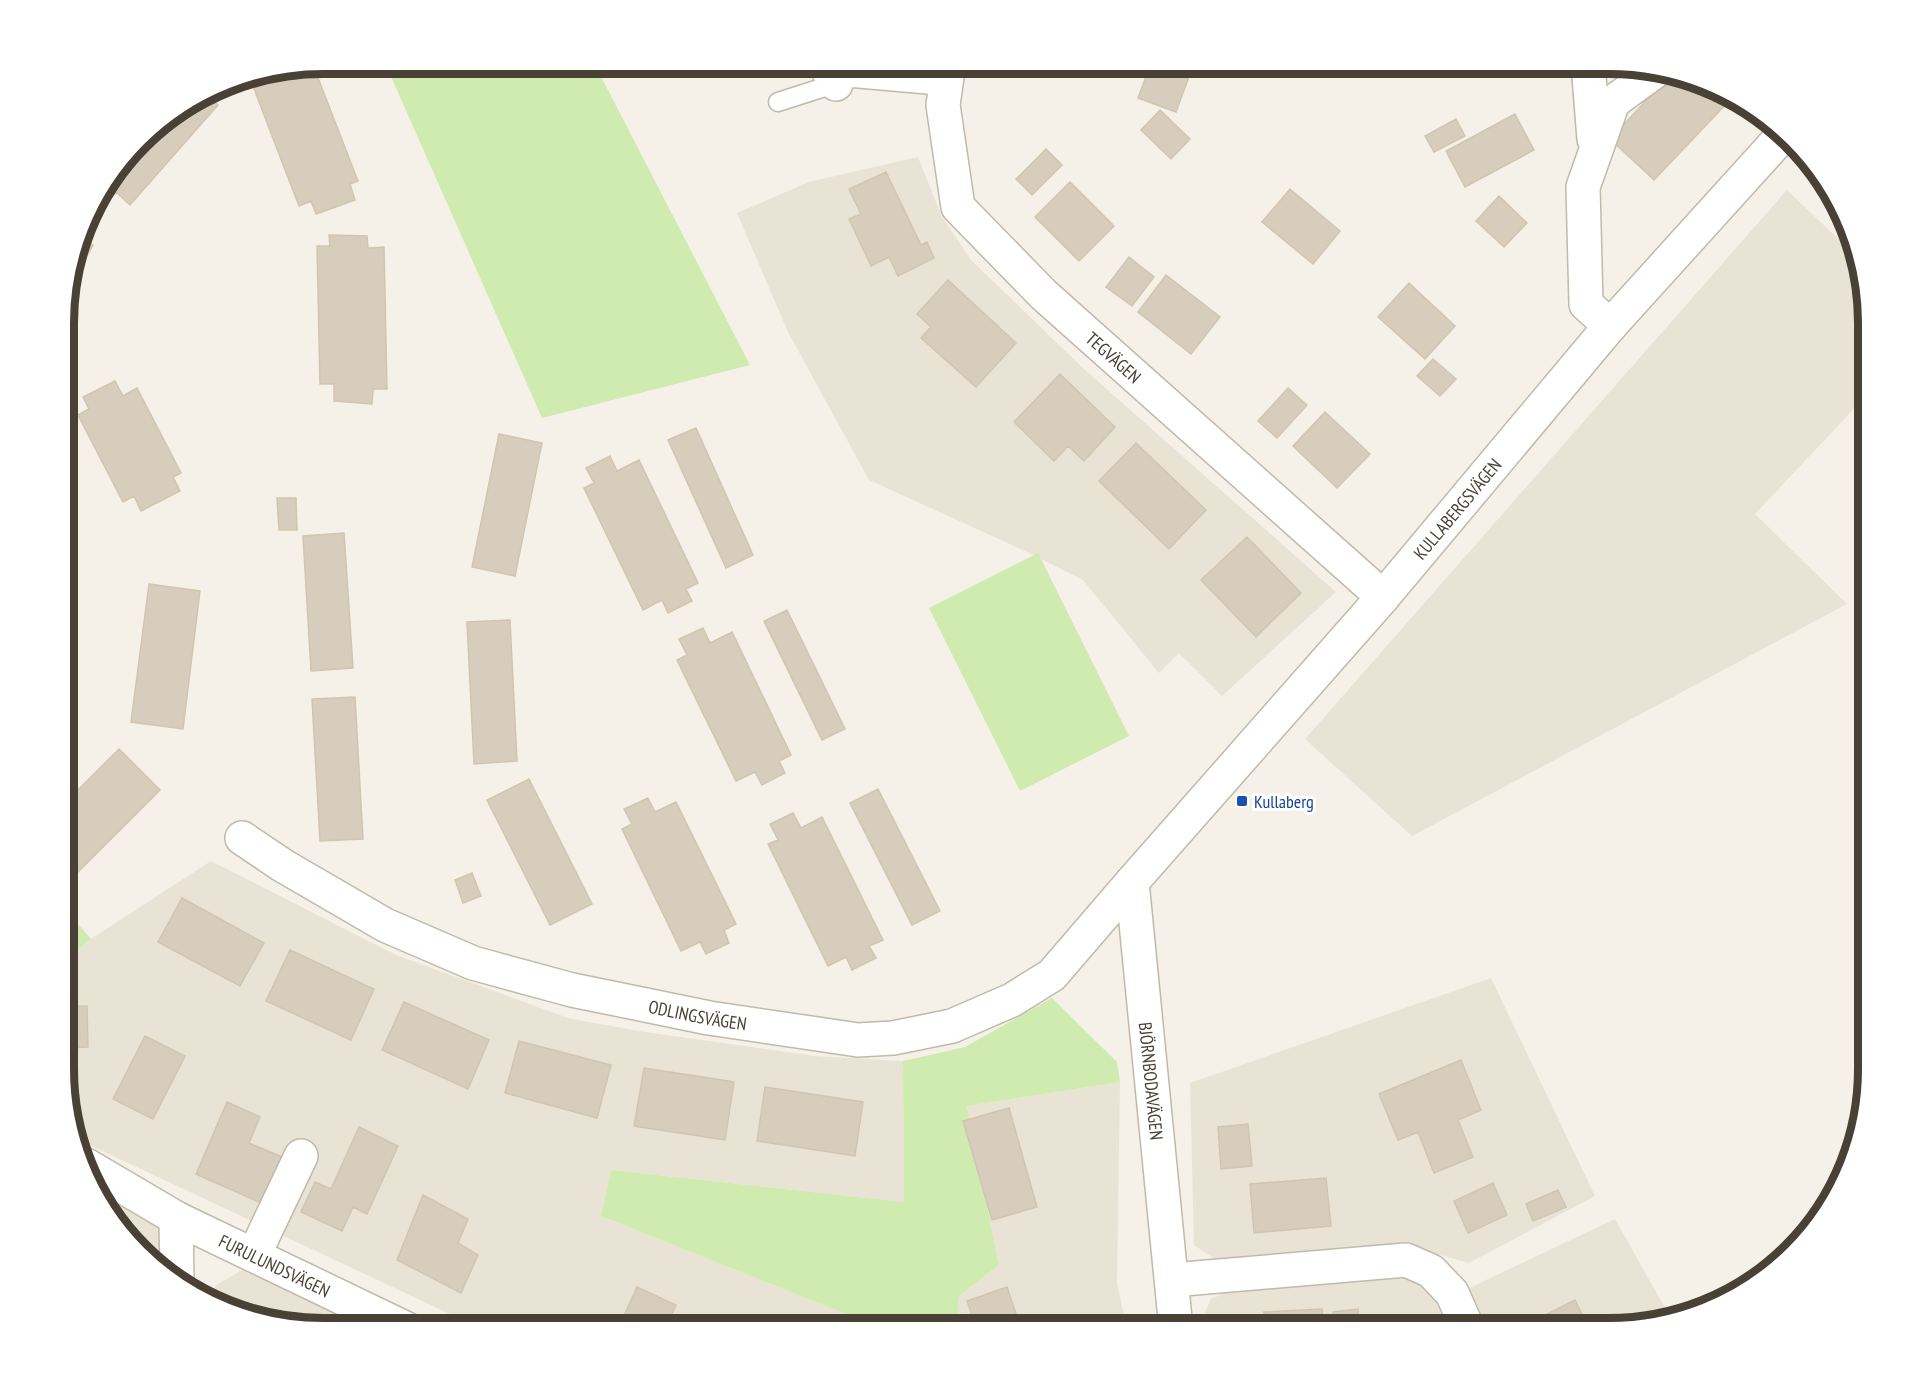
<svg xmlns="http://www.w3.org/2000/svg" width="1931" height="1392" font-family="'PT Sans Narrow',sans-serif">
  <style>
    .residential { fill: #e9e3d6 }
    .green { fill: #d0ebaf }
    .building { fill: #d7cdbd; stroke: #d2c5af; stroke-width: 1.5 }
    .lines { fill: none; stroke-linecap: round; stroke-linejoin: round }
    .lane-casing { stroke: #c1b9aa; stroke-width: 21 }
    .street-casing { stroke: #c1b9aa; stroke-width: 36 }
    .lane { stroke: #fff; stroke-width: 18 }
    .street { stroke: #fff; stroke-width: 33 }
    .transit-dot { fill: #1a4fb4; stroke: #fff; stroke-width: 2 }
    .labels { text-anchor: middle; dominant-baseline: central; stroke-width: 6; stroke-linejoin: round; paint-order: stroke }
    .street-label { font-size: 18px; fill: #494136; stroke: #fff }
    .transit-label { font-size: 18px; fill: #164399; stroke: #fff; text-anchor: start }
    .rim { fill: none; stroke: #494136; stroke-width: 8 }
  </style>
  <rect width="100%" height="100%" fill="#f5f1e8"/>
  <path class="residential" d="M918,157l24,60 29,43 113,109 252,223 -114,104 -43,-43 -20,20 -76,-93 -58,-29 -156,-71 -81,-148 -51,-119 72,-31z
    M1787,190l67,64 13,52v89l-112,119 92,90 -435,232 -107,-97z
    M211,861l185,94 172,63 70,13 177,25 88,5 1,141 -293,-32 -10,46 282,113h-401l-405,-190 -12,-36v-144l26,-20z
    M1491,978l104,218 -126,67 -70,-20 -168,27 -37,-25 -4,-162z
    M1120,1082l-3,201 10,46h-171l3,-33 40,-31 -32,-159z
    M94,1187l58,28 13,25 -1,35 -66,-76z
    M1615,1219l54,96 -60,14h-127l-17,-39z
    M242,1270l125,58h-61l-82,-19 -9,-5v-18z
    M1400,1275l18,7 26,25 9,22h-252l-1,-6 11,-24 28,-12z"/>
  <path class="green" d="M385,63h209l156,302 -208,53z
    M1038,553l91,183 -109,55 -91,-183z
    M65,909l26,30 -26,20z
    M1052,998l65,64 3,20 -153,24 32,159 -40,31 -3,33h-73l-282,-113 10,-46 293,32 -1,-141 62,-14z"/>
  <path class="building" d="M865,63h35l-2,8z
    M1151,63h43l-18,49 -38,-14z
    M313,65l45,116 -8,3 5,16 -39,14 -5,-13 -12,5 -48,-125 10,-4 -1,-2z
    M1672,73l20,4 40,21 -78,82 -44,-41z
    M209,92l-2,2 11,11 -88,100 -14,-13 -12,14 -8,-7 55,-71z
    M1160,110l30,29 -19,20 -30,-29z
    M1515,114l19,36 -69,37 -19,-36z
    M1456,119l9,17 -31,16 -9,-16z
    M1046,149l16,16 -30,30 -16,-16z
    M886,172l35,73 6,-3 7,16 -36,18 -9,-19 -18,9 -22,-47 12,-5 -12,-25z
    M1070,182l44,44 -35,35 -44,-44z
    M1290,189l50,42 -27,33 -51,-42z
    M1499,196l28,27 -23,24 -28,-26z
    M329,235l38,1 1,12 16,-1 3,142h-14l-1,15 -38,-3v-17h-14l-3,-138h13z
    M80,239l13,6 -28,51v-7z
    M1129,257l25,20 -22,29 -26,-19z
    M1166,275l54,42 -29,37 -53,-42z
    M948,280l68,63 -40,44 -55,-49 10,-11 -14,-13z
    M1409,283l46,43 -30,33 -47,-42z
    M1433,359l23,20 -16,17 -23,-20z
    M1060,374l55,53 -31,34 -16,-15 -14,15 -40,-39z
    M115,381l8,15 14,-8 44,85 -8,4 7,14 -39,20 -7,-15 -11,6 -45,-87 11,-6 -6,-12z
    M1288,388l19,17 -30,33 -19,-17z
    M1325,412l45,42 -33,34 -44,-42z
    M696,428l57,127 -27,13 -58,-128z
    M499,434l43,9 -27,133 -43,-9z
    M1136,443l70,67 -37,39 -70,-68z
    M610,456l7,15 22,-11 59,123 -12,6 6,12 -24,12 -6,-13 -19,10 -59,-122 10,-5 -8,-15z
    M277,498h19l1,32h-18z
    M344,533l9,135 -42,3 -8,-135z
    M1247,537l54,56 -45,44 -55,-57z
    M149,584l51,7 -17,138 -52,-7z
    M787,610l58,119 -23,11 -58,-119z
    M510,620l7,141 -43,3 -7,-142z
    M703,628l7,15 22,-11 59,123 -12,6 6,12 -23,12 -7,-13 -19,9 -59,-121 10,-5 -8,-16z
    M355,697l8,142 -43,2 -8,-142z
    M119,749l41,41 -95,95v-82z
    M529,779l63,125 -42,21 -63,-125z
    M878,789l62,122 -28,14 -62,-122z
    M648,798l7,14 21,-10 60,122 -12,6 5,13 -23,11 -6,-12 -19,9 -59,-122 10,-5 -8,-15z
    M793,813l8,15 21,-11 61,123 -14,6 7,12 -24,12 -6,-13 -18,9 -60,-122 10,-4 -8,-16z
    M472,873l9,23 -18,7 -8,-23z
    M182,898l82,45 -24,43 -82,-44z
    M290,950l84,39 -23,51 -85,-39z
    M404,1002l85,38 -21,49 -86,-39z
    M87,1006l1,41 -20,1 1,27h-4v-68z
    M145,1036l40,20 -32,63 -40,-20z
    M519,1041l92,24 -14,53 -92,-25z
    M1461,1060l20,50 -23,10 15,37 -39,16 -16,-41 -20,8 -19,-46z
    M644,1068l90,14 -9,58 -91,-14z
    M765,1087l98,15 -8,54 -98,-15z
    M227,1102l33,15 -11,26 33,14 -21,46 -65,-29z
    M1009,1108l28,99 -45,13 -29,-99z
    M1248,1124l4,42 -31,3 -3,-42z
    M359,1127l39,19 -31,68 -14,-7 -11,24 -41,-19 14,-30 16,7z
    M1326,1178l5,48 -77,7 -4,-49z
    M1493,1183l14,32 -39,18 -14,-32z
    M1558,1190l8,17 -33,14 -7,-17z
    M423,1195l45,24 -10,24 20,12 -17,38 -64,-33z
    M637,1287l39,18 -11,24h-47z
    M1007,1287l14,42h-44l-10,-28z
    M1575,1300l14,29h-45l-5,-11z
    M1322,1309l2,20h-59l-1,-17z
    M1358,1309l2,20h-25l-2,-17z"/>
  <g class="lines">
    <defs>
      <path id="lane" d="M778,102l75,-24 91,8"/>
      <g id="street">
        <path d="M824,63l12,21"/>
        <path id="s1" d="M949,63l-6,42 15,102 86,88 339,302"/>
        <path d="M1588,64l6,75"/>
        <path d="M1610,326l-24,-22 -3,-117 30,-85 44,-32"/>
        <path id="s2" d="M242,838l40,27 103,60 88,38 99,27 137,28 149,22 35,-2 59,-12 60,-26 40,-25 80,-93 251,-285 227,-271 172,-190"/>
        <path id="s3" d="M1132,882l44,447"/>
        <path id="s4" d="M86,1165l90,53 231,111"/>
        <path d="M176,1218l1,65"/>
        <path d="M254,1255l47,-99"/>
        <path d="M1172,1280l234,-20 25,11 21,22 16,36"/>
      </g>
    </defs>
    <use href="#lane" class="lane-casing"/>
    <use href="#street" class="street-casing"/>
    <use href="#lane" class="lane"/>
    <use href="#street" class="street"/>
  </g>
  <rect class="transit-dot" x="1236" y="795" width="12" height="12" rx="3"/>
  <g class="labels">
    <g class="street-label">
      <text stroke="none"><textPath href="#s1" startOffset="362">TEGVÄGEN</textPath></text>
      <text stroke="none"><textPath href="#s2" startOffset="1482">KULLABERGSVÄGEN</textPath></text>
      <text stroke="none"><textPath href="#s2" startOffset="494">ODLINGSVÄGEN</textPath></text>
      <text stroke="none"><textPath href="#s3" startOffset="200">BJÖRNBODAVÄGEN</textPath></text>
      <text stroke="none"><textPath href="#s4" startOffset="214">FURULUNDSVÄGEN</textPath></text>
    </g>
    <g class="transit-label">
      <text x="1254" y="801">Kullaberg</text>
    </g>
  </g>
  <path d="M0 0H1931V1392H0ZM323 74H1609A249 249 0 0 1 1858 323V1069A249 249 0 0 1 1609 1318H323A249 249 0 0 1 74 1069V323A249 249 0 0 1 323 74Z" fill="#fff" fill-rule="evenodd"/>
  <path class="rim" d="M323 74H1609A249 249 0 0 1 1858 323V1069A249 249 0 0 1 1609 1318H323A249 249 0 0 1 74 1069V323A249 249 0 0 1 323 74Z"/>
</svg>
